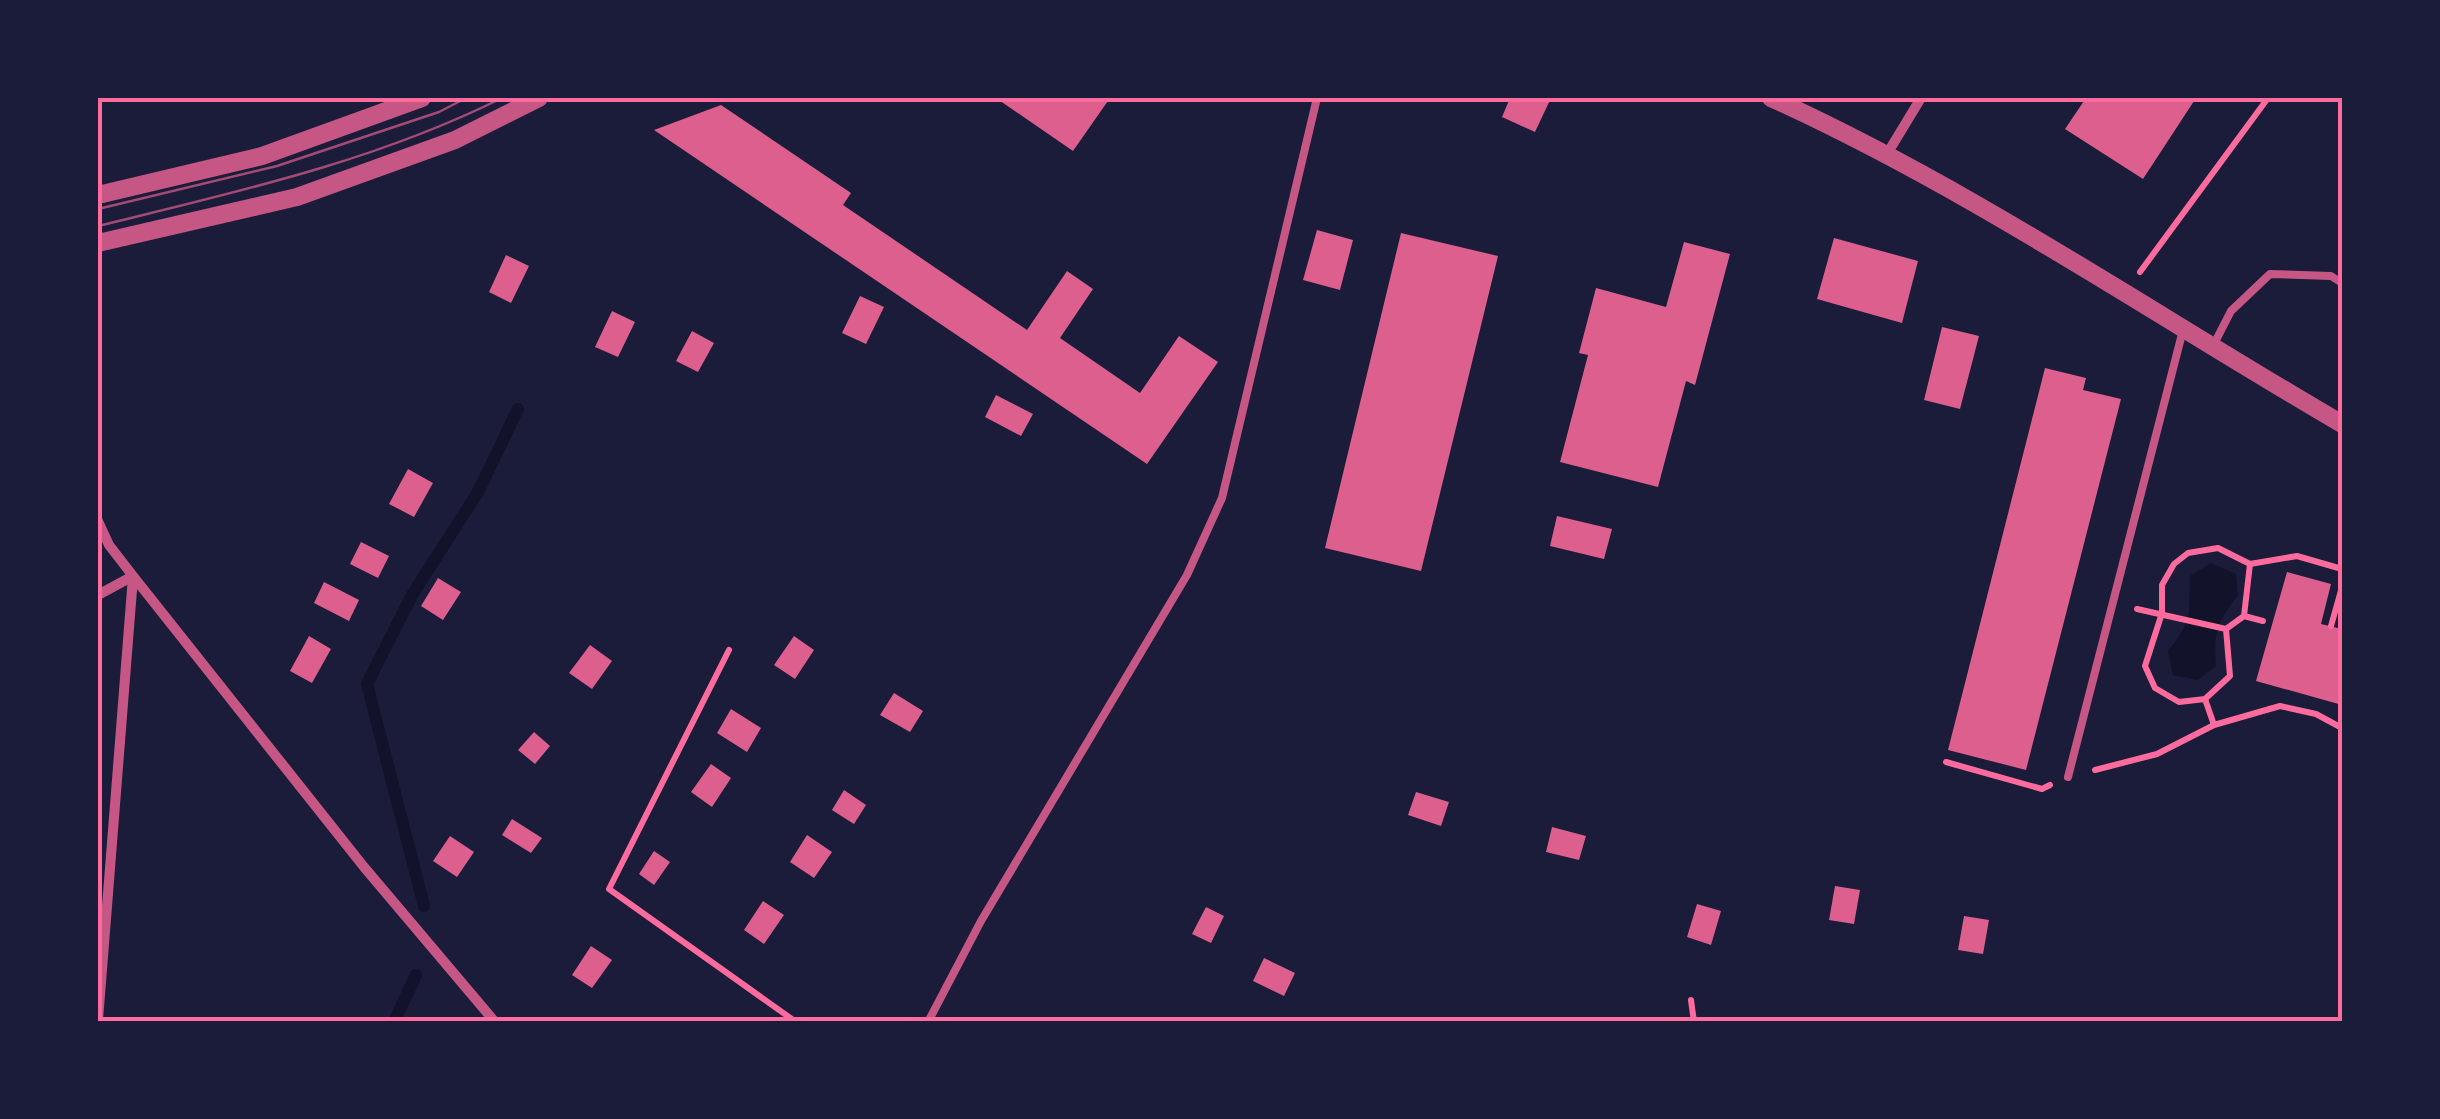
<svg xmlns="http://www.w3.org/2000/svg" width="2440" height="1119" font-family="Poppins,sans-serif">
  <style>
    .water { fill: #12122b }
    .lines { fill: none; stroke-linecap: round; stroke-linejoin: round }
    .stream { stroke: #12122b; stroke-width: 12 }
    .building { fill: #dd5f8e }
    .path { stroke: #ff6b9d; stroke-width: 6 }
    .service { stroke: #c65784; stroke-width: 8 }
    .minor { stroke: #c65784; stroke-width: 10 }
    .tertiary { stroke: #c65784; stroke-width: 18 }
    .tram { stroke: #a44b75; stroke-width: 2.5 }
    .neatline { fill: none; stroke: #ff6b9d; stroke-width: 4 }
  </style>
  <rect width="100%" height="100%" fill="#1b1b3a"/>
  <path class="water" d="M2211,563l25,11 2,21c-21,28 -25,36 -22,71l-18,14 -25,-5 -5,-24c25,-30 21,-38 22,-75z"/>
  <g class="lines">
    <path class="stream" d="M424,906l-57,-222 45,-89 66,-103 40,-83
      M394,1022l22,-47"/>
  </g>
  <path class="building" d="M996,98h114l-37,53z
    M1510,98h41l-16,34 -33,-15z
    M2086,98h110l-53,81 -78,-50z
    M721,105l130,88 -8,12 184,125 40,-59 26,18 -33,49 80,55 39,-57 39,26 -71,102 -493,-334z
    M1317,230l36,10 -13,50 -37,-10z
    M1401,233l97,23 -77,315 -96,-23z
    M1834,238l84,23 -16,62 -85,-24z
    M1684,242l46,12 -35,131 -9,-4 -28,106 -98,-25 28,-107 -9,-2 17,-65 70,19z
    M506,255l23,11 -18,37 -22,-11z
    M860,296l24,11 -18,37 -24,-11z
    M612,311l23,11 -17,35 -23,-10z
    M1942,327l37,9 -19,73 -36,-9z
    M692,331l22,12 -16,29 -22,-11z
    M2045,368l41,10 -3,12 38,9 -95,371 -78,-20z
    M996,395l37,19 -12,22 -36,-19z
    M408,469l25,14 -19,34 -25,-13z
    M1557,516l55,13 -8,30 -54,-13z
    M361,542l28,14 -11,22 -28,-14z
    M2287,572l44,12 -10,40 21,5v76l-86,-24z
    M438,578l23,14 -18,28 -22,-14z
    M324,582l35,18 -10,21 -35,-18z
    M309,636l22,13 -19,34 -22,-12z
    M794,636l20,14 -19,29 -21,-14z
    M590,645l22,16 -20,28 -23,-16z
    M894,693l29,18 -13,21 -30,-17z
    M731,709l30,19 -14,24 -30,-19z
    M534,732l16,14 -15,18 -17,-14z
    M711,764l20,14 -19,29 -21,-15z
    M844,790l22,15 -12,19 -22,-14z
    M1416,792l33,10 -8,24 -33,-11z
    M512,819l30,19 -11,15 -29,-18z
    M1552,827l34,9 -7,24 -33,-8z
    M807,835l25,17 -18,26 -24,-16z
    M450,836l24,16 -17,25 -24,-16z
    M654,851l16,11 -16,23 -15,-11z
    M1835,886l25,4 -6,34 -25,-4z
    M763,901l21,14 -20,29 -20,-14z
    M1697,904l24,7 -10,34 -24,-8z
    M1206,907l18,9 -13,27 -19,-9z
    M1964,916l25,4 -6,34 -25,-4z
    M591,946l21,14 -20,28 -20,-13z
    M1264,958l31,15 -11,23 -31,-15z"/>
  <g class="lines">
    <path class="path" d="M2140,272l128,-174
      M2137,609l89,20 18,-13 19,5
      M2244,616l6,-52
      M2331,626l11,-39
      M2226,629l4,47 -25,23 -26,3 -24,-14 -10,-22 17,-53v-28l12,-21 14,-11 30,-5 32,16 47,-8 45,13
      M729,650l-120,239 187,133
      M2205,699l9,26
      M1946,762l96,27 8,-4
      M2095,770l62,-16 57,-29 66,-19 36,8 26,14
      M1691,1000l3,22"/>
    <path class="service" d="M2214,344l17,-33 39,-37 61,2 11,7
      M2068,777l115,-447
      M928,1022l53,-101 206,-346 35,-77 95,-400"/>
    <path class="minor" d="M1887,154l34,-56
      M98,521l11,24 24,31 231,291 131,155
      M98,595l35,-19
      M98,1020l35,-443"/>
    <path class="tertiary" d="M1771,98c200,91 382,216 571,326
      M98,195l164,-39 160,-58
      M98,243l199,-46 158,-57 84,-42"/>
    <path class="tram" d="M98,209l179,-43 162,-54 27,-14
      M98,226c138,-34 275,-64 404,-128"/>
  </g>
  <rect width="2440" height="1119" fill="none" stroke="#1b1b3a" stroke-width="200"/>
  <rect x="100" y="100" width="2240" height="919" class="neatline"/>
</svg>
